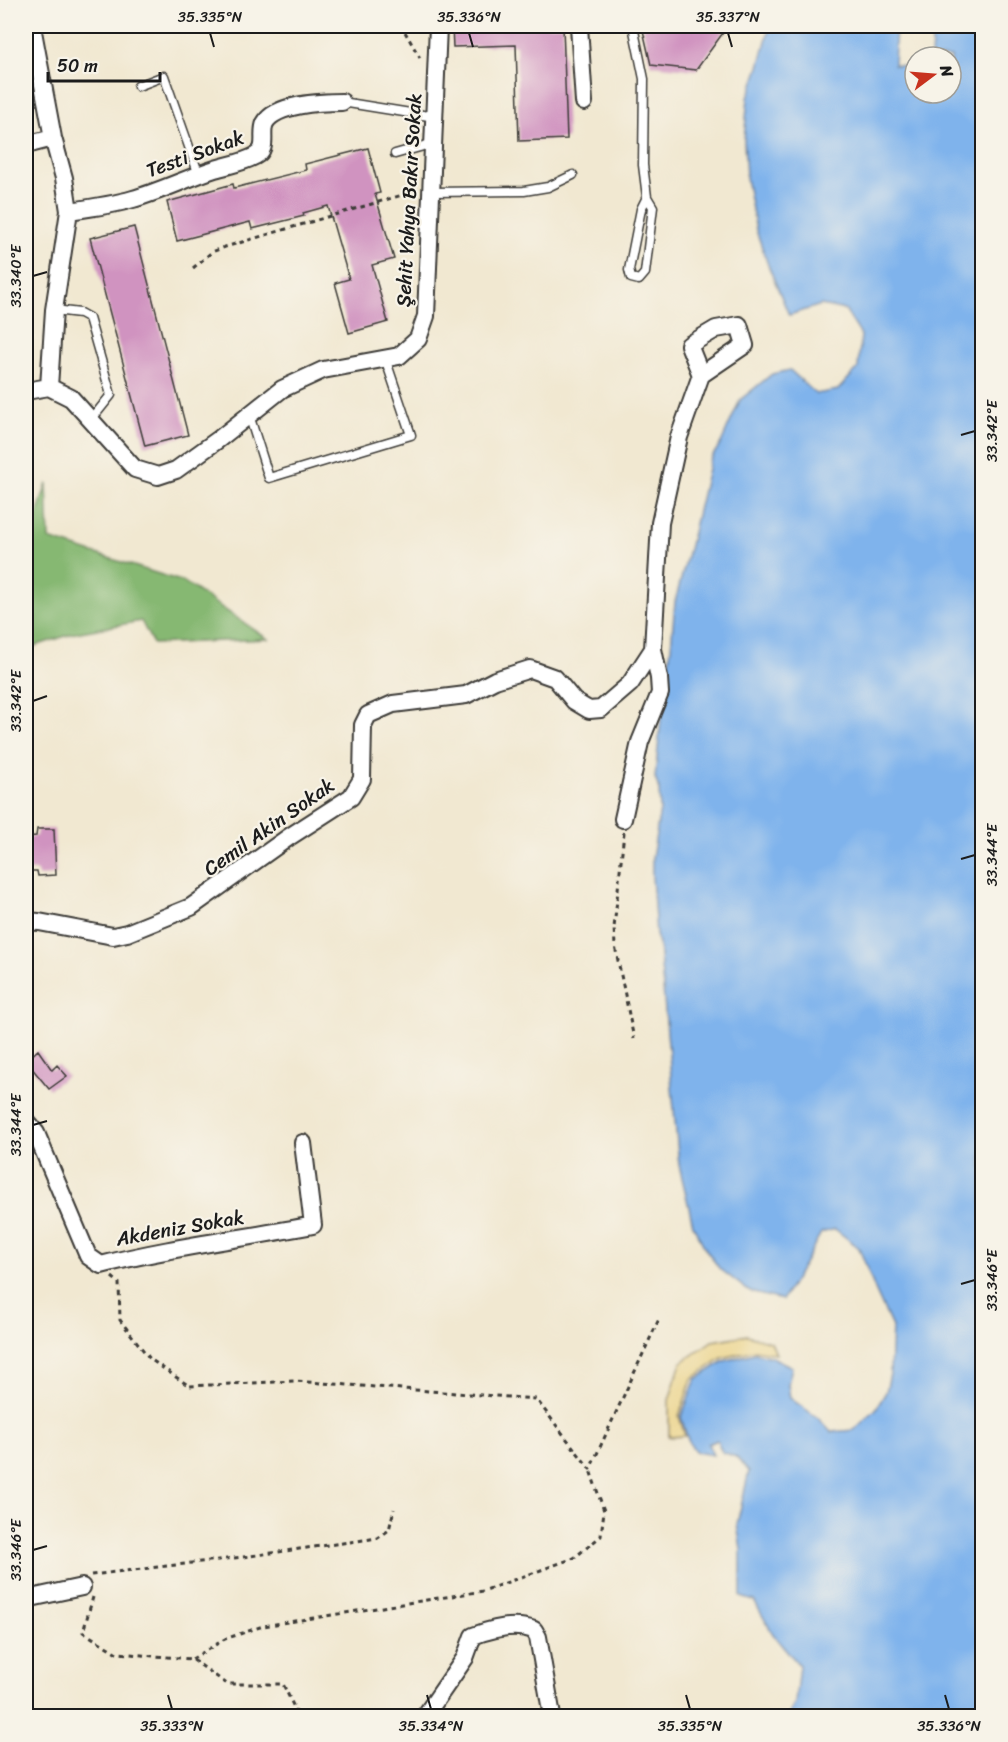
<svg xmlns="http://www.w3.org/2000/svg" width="1008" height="1742" font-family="Sriracha,sans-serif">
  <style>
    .forest { fill: #86b872; stroke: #516a47; stroke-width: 1.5 }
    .sand { fill: #eeda9e; stroke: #857b5d; stroke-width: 1.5 }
    .water { fill: #7fb3ec; stroke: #4e6884; stroke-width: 1.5 }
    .building { fill: #d093c0 }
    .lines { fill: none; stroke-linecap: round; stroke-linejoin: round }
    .lane-casing { stroke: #3c3b37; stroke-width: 11 }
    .street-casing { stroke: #3c3b37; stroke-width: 20 }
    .path { stroke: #3c3b37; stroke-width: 3; stroke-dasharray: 4.5 4.5; stroke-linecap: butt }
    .lane { stroke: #fff; stroke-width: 8 }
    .street { stroke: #fff; stroke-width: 16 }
    .ticks { fill: none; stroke: #1c1c1c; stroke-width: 2 }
    .labels { text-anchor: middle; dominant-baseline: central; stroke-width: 4.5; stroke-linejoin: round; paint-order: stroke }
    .street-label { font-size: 20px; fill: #1c1c1c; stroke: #f7f3e8 }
    .neatline { fill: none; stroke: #1c1c1c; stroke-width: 2 }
    .ticks-label { font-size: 15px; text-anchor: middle; fill: #1c1c1c }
  </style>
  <rect width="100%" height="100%" fill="#f7f3e8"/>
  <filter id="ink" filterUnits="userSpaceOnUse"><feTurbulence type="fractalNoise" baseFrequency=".0167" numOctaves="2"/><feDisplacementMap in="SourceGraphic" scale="12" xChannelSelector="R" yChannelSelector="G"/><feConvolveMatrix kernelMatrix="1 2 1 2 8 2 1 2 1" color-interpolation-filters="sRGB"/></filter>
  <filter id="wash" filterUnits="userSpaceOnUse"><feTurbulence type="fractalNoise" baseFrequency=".008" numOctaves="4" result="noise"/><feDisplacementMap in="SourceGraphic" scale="24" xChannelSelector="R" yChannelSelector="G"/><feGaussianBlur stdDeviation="1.35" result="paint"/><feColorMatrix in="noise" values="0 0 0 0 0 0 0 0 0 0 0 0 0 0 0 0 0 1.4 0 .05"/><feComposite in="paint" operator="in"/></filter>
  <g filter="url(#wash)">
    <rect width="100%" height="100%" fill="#f1e8d1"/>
    <path class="forest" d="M47,483l2,56 135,43 84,57 -115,5 -12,-23 -66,12 -49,16v-84l1,-19z"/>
    <path class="sand" d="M747,1335l24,7 5,12 -21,-4 -33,8 -30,21 -13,37 6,20 -16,1v-37l12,-37 31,-22z"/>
    <path class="water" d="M770,26h126l-2,39 21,2v26h36v-36h-20l2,-31h49v1690h-194l7,-13 4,-38 -26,-31 -19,-33 -13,-4v-48l-4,-25 12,-53 -13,-14 -14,-5 -5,-12 -9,4 5,11 -17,-3 -7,-9 -8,-26 15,-38 28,-18 31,-8 17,4 20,10 -4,17 2,14 28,20 13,14 23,-2 22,-21 10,-17 4,-18 2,-47 -16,-35 -17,-44 -24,-19 -14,4c-13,23 -24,46 -39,67l-32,-8 -31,-24 -14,-20 -12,-23 -14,-60 -20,-221 -3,-9 -4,-59v-18l8,-48 -1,-21 -4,-11 6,-60 10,-70 4,-46 15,-57 20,-85 11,-17 19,-43 32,-26 18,-4 26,24 22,-4 20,-22 3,-33 -16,-25 -24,-5 -32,10 -21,-50 -12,-35 -10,-52 -2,-38 4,-42 11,-31z"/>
    <g id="blocks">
      <path class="building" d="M452,26h111l4,113 -48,2 -3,-96 -63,2z
        M642,26h86l-32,44 -45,-5z
        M368,148l12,45 -5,1 19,65 -22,6 16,57 -39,11 -14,-50 14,-4 -21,-73 -25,7 1,3 -52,13 -2,-7 -73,19 -10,-39 66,-18 1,4 72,-18 -1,-6z
        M134,227l54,208 -43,11 -55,-208z
        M37,829h17l2,46 -18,1 -1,-5h-11v-34l10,-1z
        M38,1050l14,20 5,-5 10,11 -18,13 -23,-28z"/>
    </g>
  </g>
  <g filter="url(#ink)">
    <use href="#blocks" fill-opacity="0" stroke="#3c3b37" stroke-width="1.5"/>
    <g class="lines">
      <defs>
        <path id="lane" d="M633,26l11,53 -1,86 4,32 6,10 -8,66 -6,7 -8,-2 -2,-8 12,-61 6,-12
          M138,86l26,-10 35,99
          M342,102l93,15
          M395,154l39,-11
          M432,192l92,-1 24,-4 25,-12
          M54,310l26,3 9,5 22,77 -20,25
          M249,415l20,63 142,-43 -26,-77"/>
        <path id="street" d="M32,26l21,112 11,40 5,33 -15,99 -5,77
          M579,26l5,76
          M26,145l27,-7
          M69,211c21,-3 43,-6 64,-12 28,-8 54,-21 82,-30 13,-4 27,-6 40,-13 14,-7 5,-22 10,-33 10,-19 57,-21 77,-21
          M26,391l23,-4 22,11 64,71 23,7 18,-6 43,-31 63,-50 41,-19 76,-14 19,-17 8,-23 12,-290
          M623,819l17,-77 20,-49 -1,-15 -6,-29
          M26,921l13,1 74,14 14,-3 64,-26 98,-70 62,-40 11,-18 1,-54 5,-10 25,-11 73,-9 29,-15 35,-11 25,9 19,23 15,9 12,-1 29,-25 23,-35 7,-126 19,-86 22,-62 44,-30 -6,-20 -23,4 -27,16 12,30
          M26,1121l10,12 52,123 13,9c69,-18 141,-26 212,-40l-10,-82
          M26,1599l56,-12
          M425,1716l40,-58 8,-22c18,-7 42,-13 61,-6l4,7 14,79"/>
      </defs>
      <use href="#lane" class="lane-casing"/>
      <use href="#street" class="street-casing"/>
      <path class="path" d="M398,26l7,6 15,26
        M193,268l19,-16 13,-5 191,-56
        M624,832l-10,96 1,18 19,93
        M112,1277l7,6 1,37 30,39 39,27 106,-5 241,18 54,70 69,-150
        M91,1575l152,-18 135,-19 11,-8 5,-21
        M93,1597l-10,35 34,21 75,6 35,25h56l15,32
        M192,1659l33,-20 38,-13 220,-35 91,-33 27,-22 3,-25 -14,-41"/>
      <use href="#lane" class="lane"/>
      <use href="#street" class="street"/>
    </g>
  </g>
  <path class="ticks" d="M210,33l4,14M469,33l4,14M728,33l4,14M33,276l14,-4M961,435l14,-4M33,701l14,-5M961,859l14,-4M33,1125l14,-4M961,1284l14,-4M33,1550l14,-4M168,1695l4,14M427,1695l4,14M686,1695l4,14M945,1695l4,14"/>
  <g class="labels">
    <g class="street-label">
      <text transform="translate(195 154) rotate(-20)">Testi Sokak</text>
      <text transform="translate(409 200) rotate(-87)">Şehit Yahya Bakır Sokak</text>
      <text transform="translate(269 827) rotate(-35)">Cemil Akin Sokak</text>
      <text transform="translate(180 1228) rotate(-10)">Akdeniz Sokak</text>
    </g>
  </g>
  <rect width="1008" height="1742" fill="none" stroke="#f7f3e8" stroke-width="66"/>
  <g transform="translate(933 75) rotate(74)"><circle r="28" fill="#f7f3e8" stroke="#9f9d96" stroke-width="1.5"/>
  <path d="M0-4.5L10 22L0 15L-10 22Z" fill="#c8321e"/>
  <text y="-9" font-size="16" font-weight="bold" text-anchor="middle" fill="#1c1c1c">N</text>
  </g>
  <path d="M48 72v9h112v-9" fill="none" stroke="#1c1c1c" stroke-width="3"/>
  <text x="57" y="72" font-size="18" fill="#1c1c1c" stroke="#f7f3e8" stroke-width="4.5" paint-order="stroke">50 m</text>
  <rect x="33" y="33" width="942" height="1676" class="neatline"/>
  <g class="ticks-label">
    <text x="210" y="22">35.335°N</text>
    <text x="469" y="22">35.336°N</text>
    <text x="728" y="22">35.337°N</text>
    <text transform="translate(16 276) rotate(-90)" y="5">33.340°E</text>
    <text transform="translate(992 431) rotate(-90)" y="5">33.342°E</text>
    <text transform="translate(16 701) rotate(-90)" y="5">33.342°E</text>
    <text transform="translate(992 855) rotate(-90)" y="5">33.344°E</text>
    <text transform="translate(16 1125) rotate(-90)" y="5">33.344°E</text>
    <text transform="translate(992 1280) rotate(-90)" y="5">33.346°E</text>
    <text transform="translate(16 1550) rotate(-90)" y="5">33.346°E</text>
    <text x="172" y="1731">35.333°N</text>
    <text x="431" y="1731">35.334°N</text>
    <text x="690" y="1731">35.335°N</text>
    <text x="949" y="1731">35.336°N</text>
  </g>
</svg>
